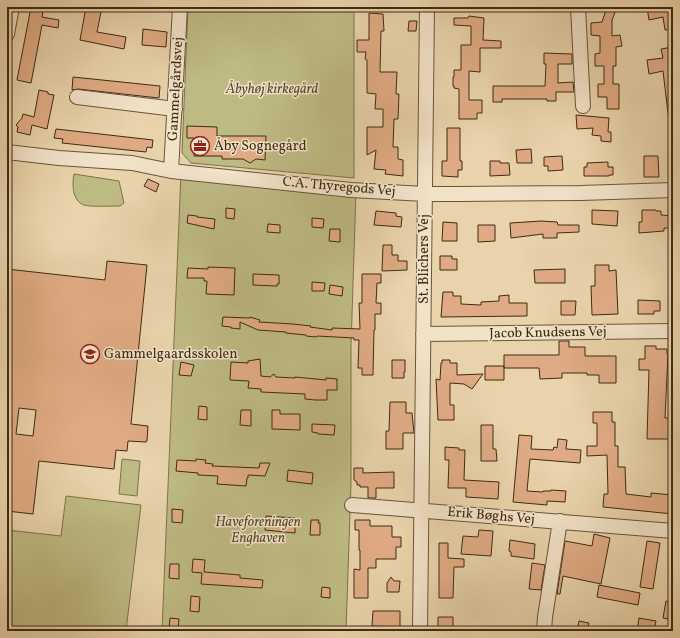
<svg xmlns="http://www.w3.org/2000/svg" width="680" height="638" font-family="Vollkorn,serif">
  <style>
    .green { fill: #beba84; stroke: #7e724c }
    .building { fill: #e0ab84; stroke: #3f2b15; fill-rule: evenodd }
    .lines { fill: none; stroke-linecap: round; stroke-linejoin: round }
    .minor-casing { stroke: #6a553a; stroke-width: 16 }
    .minor { stroke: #f1e2c8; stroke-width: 14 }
    .labels { text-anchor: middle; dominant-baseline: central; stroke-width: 3; stroke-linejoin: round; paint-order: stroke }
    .street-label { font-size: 14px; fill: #3f2b15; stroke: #f1e2c8 }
    .park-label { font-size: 14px; font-style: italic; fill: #58482b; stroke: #f1e2c8 }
    .poi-label { font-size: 14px; fill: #3f2b15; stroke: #f1e2c8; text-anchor: start }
  </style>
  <rect width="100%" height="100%" fill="#e9d3aa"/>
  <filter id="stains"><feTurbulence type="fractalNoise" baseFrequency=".005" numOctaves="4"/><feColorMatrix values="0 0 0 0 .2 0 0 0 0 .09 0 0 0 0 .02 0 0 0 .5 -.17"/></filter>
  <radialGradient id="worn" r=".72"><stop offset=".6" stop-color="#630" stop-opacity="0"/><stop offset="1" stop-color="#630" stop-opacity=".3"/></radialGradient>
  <path class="green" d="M188,7h166v171l-163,-15 -9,-10z
    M181,173l175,18 -5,155v137l-5,148h-184z
    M74,174l45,7 5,22 -4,3c-7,0 -31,1 -36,-1 -12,-4 -12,-21 -10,-31z
    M122,459l18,2 -3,35 -18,-2z
    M66,496l75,9 -15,126h-91l-28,-3v-98l54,6z"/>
  <path class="building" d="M31,7h13l-2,10 17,3 -1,8 -16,-3 -11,58 -14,-3z
    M86,7h16l-5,25 29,5 -2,12 -44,-9z
    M607,7h10l-5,13v16l8,-1 2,11 -6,1v19h-3v18h6v25h-12v-12h-9v-13h6v-18h-9v-12l5,-1v-17l-9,-1v-12l11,-1z
    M647,7h26v22l-8,1 -2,-13 -14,3z
    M369,13l14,1 1,17h-3l-1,41h17l-1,22h3l-1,25h-4l-1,28h5v12l5,1v16l-18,-2 1,-4 -12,-1 2,-19 -9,5v-28h16v-18h-8l1,-15 -9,-1v-33l-2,-1 1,-7h-9v-12h12z
    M469,16l15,2 -1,22 18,1v7h-21v24l-11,-1v29h13v13h-5v6h-18v-30l-5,-1v-2h-1v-9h1v-7h7v-25h10v-19l-17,-1v-7h14z
    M409,21h8l-1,10h-8z
    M143,29l24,3 -1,15 -24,-2z
    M673,47v66h-5l-5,-42 -14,3 -2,-14 16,-2 -2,-9z
    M544,53l28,1v10h-14v19l15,-1 1,10h-18v9h-9v-2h-45v3h-9v-16h52l1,-22h-2z
    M73,77l87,9 -1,12 -81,-9 -6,1z
    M39,90l9,2v2l6,1 -7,34 -15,-4 -2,10 -13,-3 1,-5 -2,-2 6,-7 1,-4 11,3z
    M576,115l33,3 -1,14h3v10l-10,-1v-5l-9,-1 1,-7 -16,1z
    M187,126l30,1v9h49l-1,24 -9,-1 -6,4 -7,-4h-21v-3h-28v-18h-7z
    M447,128h13v33h2v9h-4v7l-16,-1v-15h5z
    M56,129l97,11 -1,8 -5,-1 -1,5 -84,-9 1,-4 -9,-1z
    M531,149l1,14h-15l-1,-13z
    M562,156l1,14 -15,1v-5h-4v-9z
    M644,156h14l1,21h-15z
    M490,161h10v2h9l1,12 -20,1z
    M608,162v5h5v8h-4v1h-25v-9h3v-4z
    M148,179l11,5 -3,8 -12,-6z
    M226,208l9,1 -1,10 -8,-1z
    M592,210l26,1 -1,15 -25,-2z
    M642,210h14v1h5v4l12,1v12h-9v3l-25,2v-11h3z
    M376,211l20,2v3l6,1 -1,10 -27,-2z
    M188,215l9,1v1l18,2 -1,10 -27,-6z
    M312,218l12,1 -1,9 -11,-1z
    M541,221l16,1 1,3h21v7l-22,1v5h-14v-4l-32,4 -1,-15z
    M443,222l14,1v18h-15z
    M268,224l12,1v8l-13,-1z
    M478,225h17v16l-17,1z
    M330,229h10v13l-11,-1z
    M383,245h9v10h6v6h9v9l-25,1z
    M440,256h12v3h5v11h-17z
    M107,261l40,4 -16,159 17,2 -1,15h-1v1l-18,-1 -1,10 -11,-1 -2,19 -75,-8 -6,53 -26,-3v-242l98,11zM19,408l17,2 -3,26 -17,-2z
    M595,265h14v6l7,-1 2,44 -26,1 -1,-29h4z
    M208,267l27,1 -1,27 -28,-1 1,-13h-3v-3h-17l1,-10 20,1z
    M565,269v14h-30l-1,-13z
    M253,274l26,1v9h-2v2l-24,-1z
    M362,274h19v9h-4l-1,20h5v11h-6v16h-1l-1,45h-11v-7h-4l1,-28h-5v-2l-37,-2 -1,1 -10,-1v-1l-20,-2v-1l-28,-2 -18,-8v7l-9,-1v-1l-9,-1 1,-9 27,1v-1l10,3 -1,2 34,2 18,2 -1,1 22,3v-2l28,1 -1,-26h3z
    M312,282l13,1 -1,8h-12z
    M330,285l13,2 -1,9 -13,-2z
    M443,292h10v4h8v8l20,1v-3l18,-1v-5l10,-1v8h18v13l-86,1z
    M638,300l22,1v10h-6v3h-16z
    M561,301h15l-1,14h-14z
    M559,341h10v6h16v9h31v27h-17v-8h-12v-2h-25v5l-22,1 -1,-11h-35v-13h55z
    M645,346h11v3h11v5h1l-3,64h5l-1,21h-22l2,-69h-10v-11h6z
    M260,359l1,17 9,1 4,-3 2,3 19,1v-1l31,3v-2l11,1v11h-10v10h-12l-10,-1v-5l-44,-2v-3l-13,-1 1,-7 -19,-1 1,-18 17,1v-2z
    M392,360h13v12h-1v6h-12z
    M442,360h8v3h7v12l26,-1 -11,15 -8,-5 -14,-1v22h4v15h-16l-2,-41 4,1 1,-17h1z
    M181,362l13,3 -3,11 -12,-1z
    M485,366h19v14h-19z
    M390,402h16v11h6l2,20h-11v16h-17v-18h3z
    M199,406l8,1v13l-9,-1z
    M241,410h10v16l-11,-1z
    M272,410h8v4h20v16l-28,-1z
    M593,412h19v10h3v24h3v21h7l1,27 25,3v-4l22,2v19l-70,-7 1,-13h4l-1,-39 -20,1v-10h10v-23h-4z
    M312,424l23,1 -1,10 -16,-1v-1l-6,-1z
    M481,425h12v24h3l1,12h-16z
    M519,435l13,1 -1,13 22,1 1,-3 3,1 1,-9 9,1 -1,9 15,1 -1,13 -50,-4 -3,32 16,1v-1h8v-1l15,1 -1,11 -18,-1v4l-34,-3z
    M445,447l14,1v2h6l-1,30 35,2 -1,17 -32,-2v-9h-18l1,-28h-4z
    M196,459l10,1 -1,3 8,1 -1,2 47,2 1,-5h10l-5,13 -17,-1v3h-1l-1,8 -29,-2 1,-8 -20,-1v-2l-22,-2 1,-11 19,1z
    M354,468h9v5l31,-1v16h-18v10h-8v-11h-8v-2h-3v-3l-3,-2z
    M288,470l25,3 -1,11 -25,-3z
    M172,509l11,1 -1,13 -10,-1z
    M266,516l29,2v15l-30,-3z
    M311,520h8l-1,3h2v12h-10z
    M355,520h15v6h22v11h9v10h-5v12h-20v9h-8v30h-14v-29l6,1v-20h-1v-20h-4z
    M479,530l14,1 -2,25 -30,-2 2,-18 15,1z
    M594,534l16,4 -9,46 -38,-8 -3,18h-3l8,-53 27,5z
    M510,540l25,4 -1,15 -23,-3v-4l-2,-1z
    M647,541l13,2 -7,46 -13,-2z
    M439,543h9v15l16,1v8h-10l-1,31h-14z
    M193,559l12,1 -1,12 36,3v3l23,2 -1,8 -61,-4 1,-11 -10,-1z
    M532,563l13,2 -4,25 -12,-1z
    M170,564h9v15l-10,-1z
    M391,577l3,4h6l-1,11h-12v-9z
    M599,585l41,8 -2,12 -41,-8z
    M322,587l8,1v10l-9,-1z
    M191,596l9,1 -1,15 -9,-1z
    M666,601l7,2v17l-10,-2z
    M373,611h27v16l-28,-1z
    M438,617h15v14h-15z
    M170,618l9,1 -1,11 -9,-1z
    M639,618l17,3 -2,10h-17z
    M579,621l10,2 -2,8h-10z"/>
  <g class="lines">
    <defs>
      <path id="minor" d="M578,7l5,99
        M7,34l5,-27
        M77,97l98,12
        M7,152l52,6 73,5 39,8 180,19 74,4h35l121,-1 92,-3
        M171,171l9,-164
        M423,334l250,-3
        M352,505l321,26
        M420,631l7,-624
        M544,631l1,-14 15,-96"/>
    </defs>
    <use href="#minor" class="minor-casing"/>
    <use href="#minor" class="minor"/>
  </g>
  <defs>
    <symbol id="office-ring" viewBox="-11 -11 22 22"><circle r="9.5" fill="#f1e2c8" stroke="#8f2418" stroke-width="1.5"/><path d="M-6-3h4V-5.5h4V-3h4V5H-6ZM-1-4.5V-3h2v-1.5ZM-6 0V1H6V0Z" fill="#8f2418"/></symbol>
    <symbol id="school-ring" viewBox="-11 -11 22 22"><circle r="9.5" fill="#f1e2c8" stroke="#8f2418" stroke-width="1.5"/><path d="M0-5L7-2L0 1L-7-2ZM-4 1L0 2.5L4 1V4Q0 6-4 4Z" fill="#8f2418"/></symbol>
  </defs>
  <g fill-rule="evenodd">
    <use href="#office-ring" x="189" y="135" width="22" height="22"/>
    <use href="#school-ring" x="79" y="343" width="22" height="22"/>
  </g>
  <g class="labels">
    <g class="street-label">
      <text transform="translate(176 89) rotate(-87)">Gammelgårdsvej</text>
      <text transform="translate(339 187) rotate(5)">C.A. Thyregods Vej</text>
      <text transform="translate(424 259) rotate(-90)">St. Blichers Vej</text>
      <text transform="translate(548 333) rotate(-1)">Jacob Knudsens Vej</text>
      <text transform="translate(491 516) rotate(5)">Erik Bøghs Vej</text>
    </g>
    <g class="park-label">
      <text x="272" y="89">Åbyhøj kirkegård</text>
      <text x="258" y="522">Haveforeningen<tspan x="258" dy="16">Enghaven</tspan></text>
    </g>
    <g class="poi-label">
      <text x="214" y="146">Åby Sognegård</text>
      <text x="104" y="354">Gammelgaardsskolen</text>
    </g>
  </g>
  <rect width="680" height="638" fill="none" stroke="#e9d3aa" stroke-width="24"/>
  <rect x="8" y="8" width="664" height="622" fill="none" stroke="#3f2b15" stroke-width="2"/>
  <rect x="12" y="12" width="656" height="614" fill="none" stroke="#3f2b15"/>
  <rect width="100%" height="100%" filter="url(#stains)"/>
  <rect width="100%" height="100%" fill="url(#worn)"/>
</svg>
